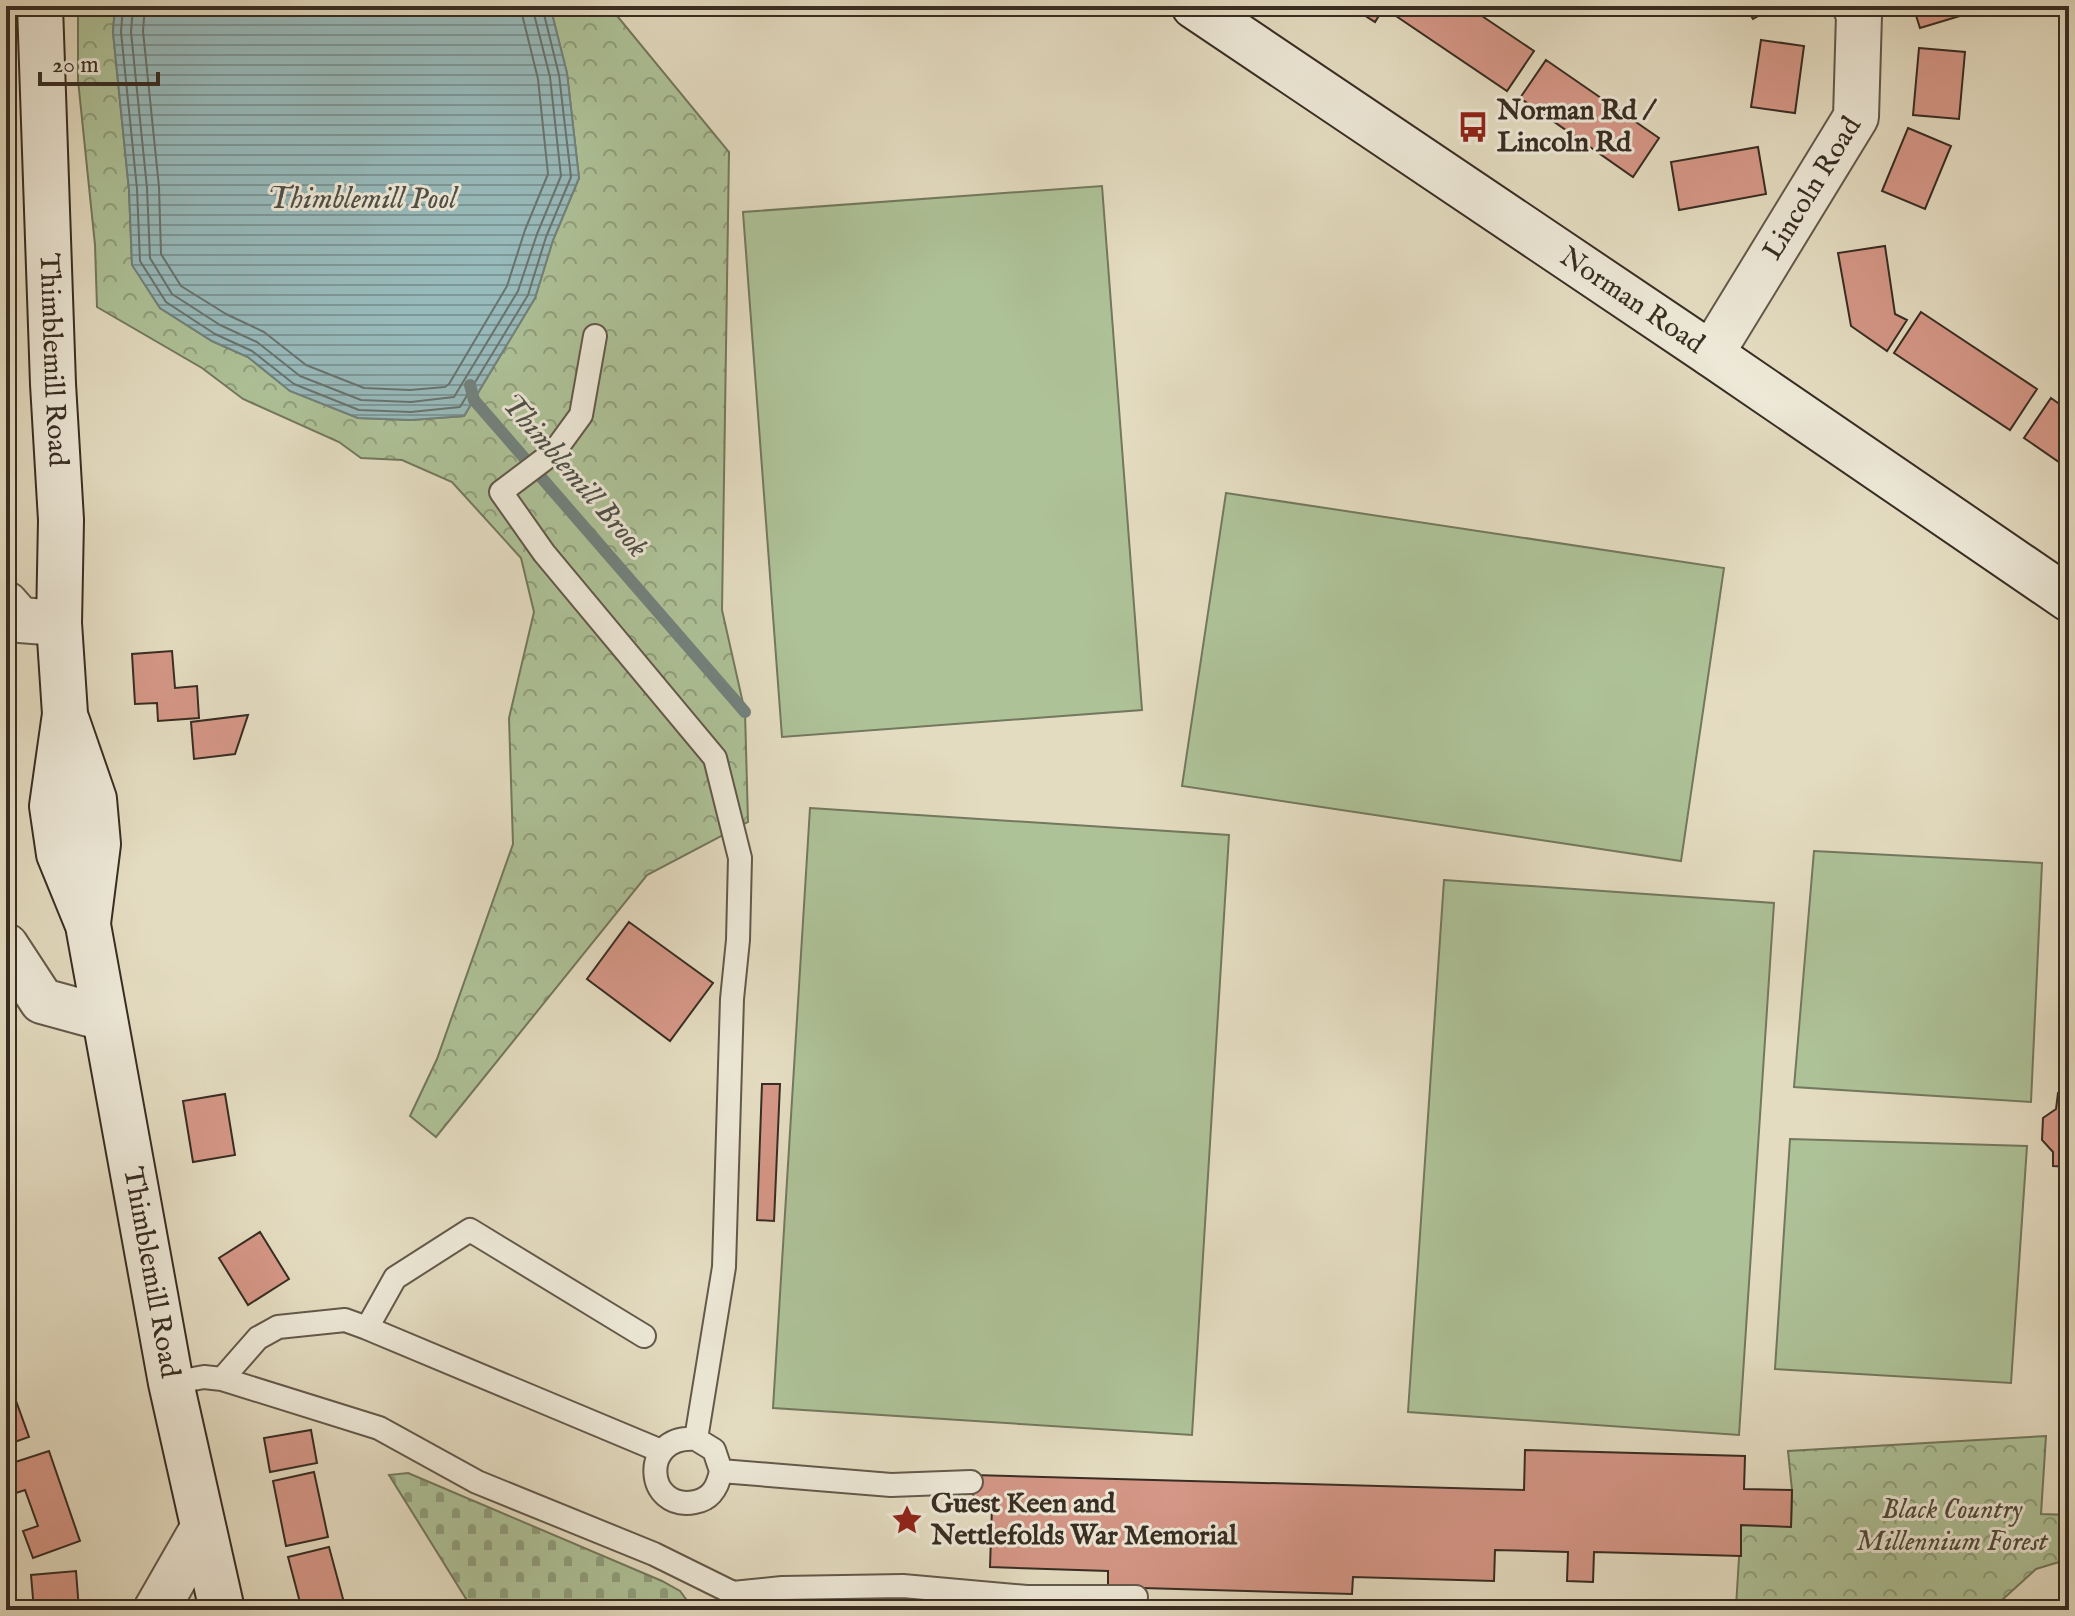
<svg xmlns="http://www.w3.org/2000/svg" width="2075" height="1616" font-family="'IM FELL English',serif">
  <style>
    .green { fill: #aec298; stroke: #73785e; stroke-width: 2 }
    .forest { fill: url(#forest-crowns); stroke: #73785e; stroke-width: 2 }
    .cemetery { fill: url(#cemetery-stones); stroke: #73785e; stroke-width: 2 }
    .water { fill: url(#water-rules); stroke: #72827e; stroke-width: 2 }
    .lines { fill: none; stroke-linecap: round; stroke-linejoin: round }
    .shore { stroke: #68746f; stroke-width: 2 }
    .stream { stroke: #72827e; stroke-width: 12 }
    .building { fill: #d59787; stroke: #382d23; stroke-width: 2 }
    .lane-casing { stroke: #63594a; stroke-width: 26 }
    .street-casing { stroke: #63594a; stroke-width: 48 }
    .secondary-casing { stroke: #382d23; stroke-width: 48 }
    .lane { stroke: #ede8d7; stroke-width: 22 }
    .street { stroke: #ede8d7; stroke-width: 44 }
    .secondary { stroke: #ede8d7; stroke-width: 44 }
    .labels { text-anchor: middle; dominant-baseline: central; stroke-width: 6; stroke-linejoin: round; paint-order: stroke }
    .poi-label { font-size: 28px; font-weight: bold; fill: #382d23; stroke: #ede8d7; text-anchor: start }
    .street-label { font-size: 28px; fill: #382d23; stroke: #ede8d7 }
    .park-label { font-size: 28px; font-style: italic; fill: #504b3a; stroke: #ede8d7 }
    .water-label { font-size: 30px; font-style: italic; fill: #505049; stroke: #ede8d7 }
  </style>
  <defs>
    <pattern id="forest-crowns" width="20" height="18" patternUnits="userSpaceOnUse" patternTransform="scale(2)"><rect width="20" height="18" fill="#aec298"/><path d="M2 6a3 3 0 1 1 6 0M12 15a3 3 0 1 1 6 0" fill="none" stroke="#8f9e7c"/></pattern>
    <pattern id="cemetery-stones" width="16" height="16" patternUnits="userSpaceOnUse" patternTransform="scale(2)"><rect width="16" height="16" fill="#aec298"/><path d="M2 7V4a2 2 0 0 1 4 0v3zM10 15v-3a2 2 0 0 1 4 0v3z" fill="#8f9e7c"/></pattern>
    <pattern id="water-rules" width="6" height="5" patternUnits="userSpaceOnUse" patternTransform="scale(2)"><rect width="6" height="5" fill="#98babb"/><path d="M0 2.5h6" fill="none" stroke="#7d9898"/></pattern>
  </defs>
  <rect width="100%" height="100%" fill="#e4dcc1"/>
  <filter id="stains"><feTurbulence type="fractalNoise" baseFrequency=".0025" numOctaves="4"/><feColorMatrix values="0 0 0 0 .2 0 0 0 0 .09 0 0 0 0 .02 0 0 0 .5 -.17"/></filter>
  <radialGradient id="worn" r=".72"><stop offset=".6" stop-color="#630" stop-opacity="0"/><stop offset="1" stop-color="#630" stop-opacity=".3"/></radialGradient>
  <path class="green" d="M1102,186l40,524 -360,27 -39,-525z
    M1226,493l498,75 -43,293 -499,-75z
    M810,808l419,27 -37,600 -419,-27z
    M1814,851l228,12 -11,239 -237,-15z
    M1444,880l330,23 -35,532 -331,-23z
    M1790,1139l237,7 -16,237 -236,-14z"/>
  <path class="forest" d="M78,6h37l-2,26 16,158 3,74 28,44 52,33 36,16 42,34 68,27 53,2 53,-4 71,-118 18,-58 26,-62 -12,-104 -17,-68h59l120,146 -7,458 23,102 3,110 -101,53 -211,262 -26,-21 27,-57 76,-215 -4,-126 25,-106 -13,-54 -69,-76 -50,-22 -41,-2 -22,-16 -96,-43 -41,-31 -105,-61 -2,-62 -17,-165z
    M2046,1436l-5,78 28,1v44l-33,10 -45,41h-241l-14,-3 5,-82 50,1 1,-36 -4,-39z"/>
  <path class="cemetery" d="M408,1473l254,108 18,10 14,19h-221l-84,-135z
    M823,1595l156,13 4,2h-207c13,-7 31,-4 46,-3z"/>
  <path class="water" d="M115,6h435l17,67 12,105 -26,62 -18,58 -71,118 -53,4 -53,-2 -68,-27 -42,-34 -36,-16 -52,-33 -28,-43 -3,-75 -16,-158z"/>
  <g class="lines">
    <path class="shore" d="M123,6l-2,26 16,157 3,72 26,41 49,32 37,17 42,33 65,26 52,2 49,-5 68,-112 18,-58 25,-60 -12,-102 -17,-69
      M133,6l-2,26 16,156 3,70 22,36 48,31 37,17 43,34 61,24 50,2 43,-5 64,-106 19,-57 24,-58 -11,-99 -18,-71
      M145,6l-2,25 16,156 2,67 20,32 45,28 38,18 42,33 58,23 46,2 35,-3 4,-3 58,-98 18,-56 23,-56 -10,-95 -18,-73"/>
    <path class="stream" d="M470,385l4,15 271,312"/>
  </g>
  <path class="building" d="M1350,6h35l-10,16z
    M1398,6h69l67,45 -27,40 -114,-77z
    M1745,6h31l-23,13z
    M1913,6h47l3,9 -43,13z
    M1761,40l43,6 -9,67 -44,-6z
    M1919,48l46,4 -6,67 -46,-4z
    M1546,60l113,78 -26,39 -113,-79z
    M1908,128l43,18 -26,63 -43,-18z
    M1758,147l8,47 -87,16 -8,-48z
    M1885,246l10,68 12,6 -20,31 -36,-25 -13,-73z
    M1921,312l116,77 -27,41 -116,-77z
    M2051,398l18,13v58l-45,-31z
    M172,651l3,37 22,-2 2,32 -41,3 -1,-18 -22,1 -3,-50z
    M248,715l-13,39 -41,5 -3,-37z
    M629,922l84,61 -43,58 -83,-62z
    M762,1084h18l-6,137 -17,-1z
    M2058,1093l11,1v73l-16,-1v-14l-11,-12 1,-22 13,-9z
    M225,1094l10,61 -42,7 -10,-61z
    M260,1232l29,47 -41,26 -29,-47z
    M6,1373l23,64 -23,8z
    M2064,1428h5v74h-5z
    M311,1430l6,33 -47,9 -6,-34z
    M1525,1450l220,6 -1,33 48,1 -1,37 -50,-2v31l-147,-4 -1,30 -26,-1 1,-29 -73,-2 -1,31 -141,-4 -1,17 -244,-7v-16l-118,-4 2,-60h-19l1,-32 550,15z
    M49,1451l31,90 -47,17 -10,-27 15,-5 -13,-36 -12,4 -7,-19v-10z
    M314,1472l14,65 -42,9 -13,-65z
    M329,1547l17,63h-44l-14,-53z
    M76,1571l3,39h-45l-3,-35z
    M2069,1599v11h-17z"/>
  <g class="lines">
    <defs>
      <path id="lane" d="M595,336l-14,79 -27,37 -53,40 43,61 171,205 25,100 -2,82 -6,59 -8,268 -28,172 18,11 7,21
        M367,1328l294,123
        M222,1379l157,49 98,54 177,72 79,39 49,-5 121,-2 124,11h109
        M171,1383l33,-6 18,2 36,-41 20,-11 67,-7 22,8 28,-50 75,-48 174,106
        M696,1439c-57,-5 -51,73 -1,63 17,-3 23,-16 26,-31l170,14 80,-3"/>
      <g id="street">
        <path id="s1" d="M1711,354l145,-237 3,-102 -4,-9"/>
        <path d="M6,604l14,16 39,3"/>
        <path d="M6,946l36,55 62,17"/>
        <path d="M156,1610l47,-82"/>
      </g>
      <g id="secondary">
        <path id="s2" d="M40,6l13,378 8,136 -2,103 6,91 -13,92 7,48 29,71 83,458 51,227"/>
        <path id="s3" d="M1194,6l517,348 358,245"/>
        <path d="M67,721l27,78 4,45 -10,79"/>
      </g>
    </defs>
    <use href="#lane" class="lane-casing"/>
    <use href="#street" class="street-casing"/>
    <use href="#secondary" class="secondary-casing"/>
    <use href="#lane" class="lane"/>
    <use href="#street" class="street"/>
    <use href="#secondary" class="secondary"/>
  </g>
  <defs>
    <symbol id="bus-bare" viewBox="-9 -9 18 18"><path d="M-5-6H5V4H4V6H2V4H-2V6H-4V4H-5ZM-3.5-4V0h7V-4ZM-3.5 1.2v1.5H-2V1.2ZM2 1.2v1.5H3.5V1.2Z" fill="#8f2418" stroke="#ede8d7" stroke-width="2.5" paint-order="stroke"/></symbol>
    <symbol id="sight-bare" viewBox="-9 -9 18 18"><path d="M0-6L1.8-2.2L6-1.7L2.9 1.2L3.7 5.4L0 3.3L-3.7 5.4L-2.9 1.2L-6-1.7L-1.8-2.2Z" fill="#8f2418" stroke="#ede8d7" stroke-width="2.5" paint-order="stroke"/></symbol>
  </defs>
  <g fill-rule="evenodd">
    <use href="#bus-bare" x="1451" y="105" width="44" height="44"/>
    <use href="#sight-bare" x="885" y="1498" width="44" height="44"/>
  </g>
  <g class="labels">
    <g class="poi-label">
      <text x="1497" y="111">Norman Rd /<tspan x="1497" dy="32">Lincoln Rd</tspan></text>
      <text x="931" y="1504">Guest Keen and<tspan x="931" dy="32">Nettlefolds War Memorial</tspan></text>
    </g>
    <g class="street-label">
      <text stroke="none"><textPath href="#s1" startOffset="194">Lincoln Road</textPath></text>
      <text stroke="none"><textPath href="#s3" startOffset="528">Norman Road</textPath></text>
      <text stroke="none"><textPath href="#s2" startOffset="354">Thimblemill Road</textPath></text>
      <text stroke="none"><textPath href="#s2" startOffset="1280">Thimblemill Road</textPath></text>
    </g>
    <g class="park-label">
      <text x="1952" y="1510">Black Country<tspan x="1952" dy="32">Millennium Forest</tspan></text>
    </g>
    <g class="water-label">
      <text x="362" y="200">Thimblemill Pool</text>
      <text transform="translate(574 476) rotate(49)">Thimblemill Brook</text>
    </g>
  </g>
  <rect width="2075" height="1616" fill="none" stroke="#e4dcc1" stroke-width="32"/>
  <rect x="8" y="8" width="2059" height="1600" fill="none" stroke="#382d23" stroke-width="4"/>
  <rect x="16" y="16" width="2043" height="1584" fill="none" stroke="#382d23" stroke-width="2"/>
  <path d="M40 72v12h118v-12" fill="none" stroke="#382d23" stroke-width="4"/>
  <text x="52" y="72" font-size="24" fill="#382d23" stroke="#ede8d7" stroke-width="6" paint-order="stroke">20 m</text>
  <rect width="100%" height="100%" filter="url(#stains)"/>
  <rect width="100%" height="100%" fill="url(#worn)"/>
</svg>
